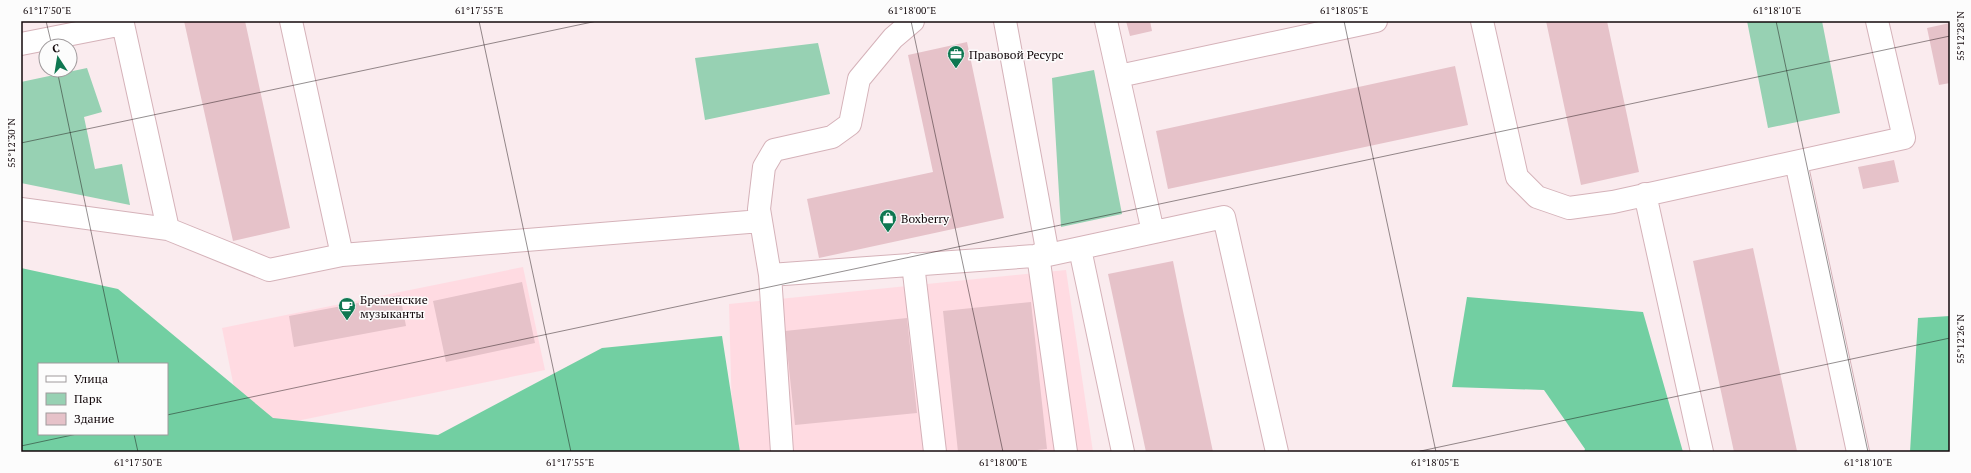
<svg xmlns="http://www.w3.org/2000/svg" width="1971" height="473" font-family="'PT Serif',serif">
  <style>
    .built { fill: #ffdbe2 }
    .green { fill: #97d1b3 }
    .forest { fill: #72cfa2; fill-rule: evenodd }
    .building { fill: #e6c2c9 }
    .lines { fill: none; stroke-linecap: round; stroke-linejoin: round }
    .minor-casing { stroke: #d5b2b9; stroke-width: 24 }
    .minor { stroke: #fff; stroke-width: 22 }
    .ticks { fill: none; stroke: #13080b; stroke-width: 1; stroke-opacity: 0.45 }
    .labels { text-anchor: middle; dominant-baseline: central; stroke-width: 3; stroke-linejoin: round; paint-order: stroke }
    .poi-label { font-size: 12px; fill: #13080b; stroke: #fcfcfc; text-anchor: start }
    .neatline { fill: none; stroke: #13080b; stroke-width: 1.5 }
    .ticks-label { font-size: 10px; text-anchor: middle; fill: #13080b }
  </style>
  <rect width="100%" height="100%" fill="#faebee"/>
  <path class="built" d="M523,267l22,103 -302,62 -21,-104z
    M1066,270l27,182h-360l-4,-148z"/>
  <path class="green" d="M1747,21h75l18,92 -72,15z
    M818,43l12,51 -125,26 -10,-62z
    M87,68l15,44 -18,5 11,52 27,-5 8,41 -109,-22v-101z
    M1094,70l28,144 -61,13 -9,-149z"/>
  <path class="forest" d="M21,268l97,21 155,129 165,17 164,-87 120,-12 18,116h-719zM39,364h128v70h-128z
    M1467,297l176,15 40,140h-99l1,-3 -41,-59 -92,-3z
    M1950,316v136h-40l8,-134z"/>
  <path class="building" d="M184,21h61l45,207 -57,13z
    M1126,21h24l2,10 -22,5z
    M1546,21h61l32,151 -58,13z
    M1950,23v60l-11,2 -12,-57z
    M967,42l37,176 -185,40 -12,-59 126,-27 -25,-117z
    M1455,66l13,59 -300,64 -12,-58z
    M1894,160l5,22 -36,7 -5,-22z
    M1753,248l44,203 -7,1h-56l-41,-191z
    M1173,261l10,50 30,141h-67l-38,-178z
    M522,282l13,61 -89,19 -13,-61z
    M400,295l6,31 -112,21 -5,-31z
    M1031,302l16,147 -29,3h-60l-15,-141z
    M907,318l10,95 -122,12 -10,-94z"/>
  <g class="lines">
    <defs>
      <path id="minor" d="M1005,21l43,234
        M1106,21l47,211
        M1482,21l35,156 20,20 32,11 44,-6 291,-64 -27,-117
        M21,44l102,-20 45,205 101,41 73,-15 -51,-234
        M1119,76l257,-55
        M1796,162l62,290
        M1645,194l57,258
        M21,209l147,20
        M761,221l-2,-12 5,-42 10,-17 58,-13 18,-13 9,-45 34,-41 20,-17
        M1080,249l43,203
        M342,255l419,-34 9,54 278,-20 176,-38 53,235
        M1038,255l28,197
        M913,264l22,188
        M770,275l12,177"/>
    </defs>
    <use href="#minor" class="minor-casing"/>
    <use href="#minor" class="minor"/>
  </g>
  <path class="ticks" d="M46,21l6,25M479,21l92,431M911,21l92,431M1344,21l92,431M1776,21l92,431M57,70l62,294M21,143l576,-122M167,415l1783,-379M134,434l4,18M21,446l56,-12M1416,452l534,-114"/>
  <defs>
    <symbol id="office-pin" viewBox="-11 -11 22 30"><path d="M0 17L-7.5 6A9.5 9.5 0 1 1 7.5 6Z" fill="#0f7751" stroke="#fcfcfc"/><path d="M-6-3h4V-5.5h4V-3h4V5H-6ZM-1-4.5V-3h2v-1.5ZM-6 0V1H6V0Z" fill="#fff"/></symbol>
    <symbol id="shop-pin" viewBox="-11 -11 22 30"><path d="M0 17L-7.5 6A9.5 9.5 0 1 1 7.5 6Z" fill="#0f7751" stroke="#fcfcfc"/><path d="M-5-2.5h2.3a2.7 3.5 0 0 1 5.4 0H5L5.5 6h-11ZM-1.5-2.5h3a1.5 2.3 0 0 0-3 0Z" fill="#fff"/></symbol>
    <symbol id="cafe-pin" viewBox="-11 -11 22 30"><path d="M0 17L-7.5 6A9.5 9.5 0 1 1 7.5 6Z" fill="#0f7751" stroke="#fcfcfc"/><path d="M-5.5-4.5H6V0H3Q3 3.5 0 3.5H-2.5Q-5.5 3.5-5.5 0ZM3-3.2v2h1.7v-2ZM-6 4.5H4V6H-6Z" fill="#fff"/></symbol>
  </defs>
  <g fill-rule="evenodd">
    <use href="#office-pin" x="946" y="44" width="20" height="27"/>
    <use href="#shop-pin" x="878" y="208" width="20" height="27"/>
    <use href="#cafe-pin" x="337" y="296" width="20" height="27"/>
  </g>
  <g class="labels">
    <g class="poi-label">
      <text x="969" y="54">Правовой Ресурс</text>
      <text x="901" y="218">Boxberry</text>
      <text x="360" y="299">Бременские<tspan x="360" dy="14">музыканты</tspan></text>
    </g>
  </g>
  <rect width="1971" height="473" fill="none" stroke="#fcfcfc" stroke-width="44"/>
  <rect x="38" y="363" width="130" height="72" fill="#fcfcfc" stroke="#9f9a9c"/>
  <rect x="46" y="376" width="20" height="6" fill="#ffffff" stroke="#9f9a9c"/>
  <text x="74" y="383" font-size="12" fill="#13080b">Улица</text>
  <rect x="46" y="393" width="20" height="12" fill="#97d1b3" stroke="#9f9a9c"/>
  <text x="74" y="403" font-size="12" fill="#13080b">Парк</text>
  <rect x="46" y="413" width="20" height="12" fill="#e6c2c9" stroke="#9f9a9c"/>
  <text x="74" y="423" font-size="12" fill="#13080b">Здание</text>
  <g transform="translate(58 58) rotate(348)"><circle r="19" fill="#fcfcfc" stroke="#9f9a9c"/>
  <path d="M0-3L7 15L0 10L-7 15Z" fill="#0f7751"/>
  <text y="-6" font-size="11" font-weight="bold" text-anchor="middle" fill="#13080b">С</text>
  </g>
  <rect x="22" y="22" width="1927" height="429" class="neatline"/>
  <g class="ticks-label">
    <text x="47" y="14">61°17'50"E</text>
    <text x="479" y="14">61°17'55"E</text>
    <text x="912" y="14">61°18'00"E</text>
    <text x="1344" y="14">61°18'05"E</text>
    <text x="1777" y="14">61°18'10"E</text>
    <text transform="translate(1960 36) rotate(-90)" y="4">55°12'28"N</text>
    <text transform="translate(11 143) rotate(-90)" y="4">55°12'30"N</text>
    <text transform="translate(1960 339) rotate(-90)" y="4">55°12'26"N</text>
    <text x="138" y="466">61°17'50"E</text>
    <text x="570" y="466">61°17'55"E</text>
    <text x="1003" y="466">61°18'00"E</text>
    <text x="1435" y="466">61°18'05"E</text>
    <text x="1868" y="466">61°18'10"E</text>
  </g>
</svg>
